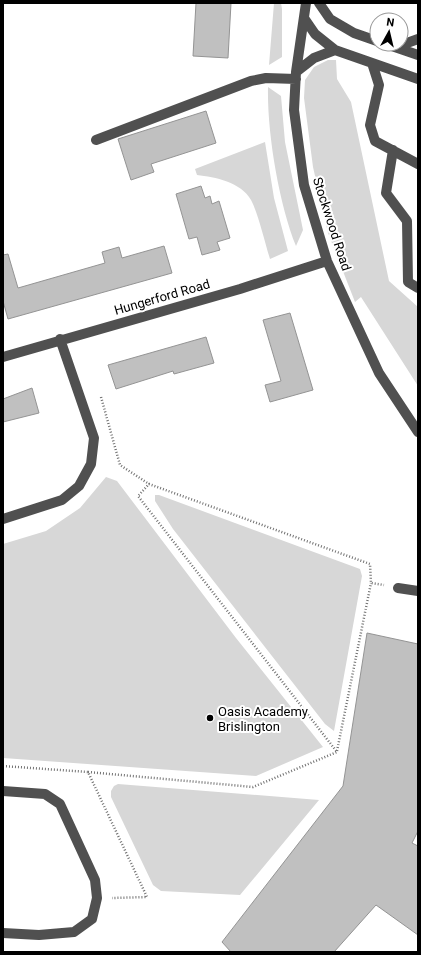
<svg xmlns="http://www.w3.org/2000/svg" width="421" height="955" font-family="Roboto,sans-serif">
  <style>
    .green { fill: #d7d7d7 }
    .building { fill: #c0c0c0; stroke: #949494 }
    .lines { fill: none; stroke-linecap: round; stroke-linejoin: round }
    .path { stroke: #727272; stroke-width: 2.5; stroke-dasharray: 1 2; stroke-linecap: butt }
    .minor { stroke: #505050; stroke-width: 10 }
    .poi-dot { fill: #000; stroke: #fff; stroke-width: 1.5 }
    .labels { text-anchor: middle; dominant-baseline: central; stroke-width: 4; stroke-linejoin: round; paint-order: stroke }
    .street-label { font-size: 13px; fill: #000; stroke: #fff }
    .poi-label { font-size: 13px; fill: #000; stroke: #fff; text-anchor: start }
  </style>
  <rect width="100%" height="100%" fill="#fff"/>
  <path class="green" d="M274,3h7l1,6v48l-13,8z
    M328,60h8l1,19 14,23 38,179 29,26v79l-57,-89 -6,5 -27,-69 -15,-66 -9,-69 1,-18 9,-13z
    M268,87l13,9 4,46 18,88 -7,16c-17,-42 -29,-113 -28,-159z
    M265,142l9,56 14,53 -18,8c-5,-16 -12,-46 -19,-59 -10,-18 -36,-23 -54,-25l-2,-6z
    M106,477l11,4 119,157 87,109 -67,29 -253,-18v-214l43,-13 34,-23z
    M155,495h4l201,74 2,7 -28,155 -9,-7 -152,-195 -18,-28z
    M118,784l201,16 -79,95 -79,-4 -8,-6 -42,-88v-6l3,-5z"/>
  <path class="building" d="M196,3h35l-3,55 -35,-2z
    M206,111l10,32 -65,21 3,8 -23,8 -13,-41z
    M201,186l4,12 5,-2 2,8 7,-3 11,37 -13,4 3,8 -18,5 -5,-18 -8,2 -13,-45z
    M164,246l8,27 -164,46 -5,-18v-46l5,-1 10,34 87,-25 -3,-11 17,-5 3,11z
    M290,313l23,77 -43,12 -5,-17 16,-4 -18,-61z
    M206,337l8,26 -40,11 -1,-3 -57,18 -8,-24z
    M32,388l7,25 -36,9v-23z
    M367,633l51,11v187l-6,12 6,3v89l-42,-30 -42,47h-103l-9,-10 121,-156z"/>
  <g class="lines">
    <path class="path" d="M101,397l19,68 29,19
      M337,751l34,-168
      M3,766l85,6 59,125 -35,1
      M88,772l165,15 84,-35 -199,-256 11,-12 221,80 1,19 13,2"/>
    <path class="minor" d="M306,3l-10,69 -2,38 10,75 23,76 52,112 39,59
      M319,3l11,16 24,14 23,8
      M304,18l11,16 20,16 83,29
      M386,44l32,11
      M396,47l22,-8
      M372,63l7,22 -9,40 5,16 43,23
      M296,72l18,-14 21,-8
      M96,140l155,-59 15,-3 30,1
      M393,150l-7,43 21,28 1,61 10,6
      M3,357l237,-68 87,-28
      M3,519l59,-19 17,-14 12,-22 3,-26 -34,-99
      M398,588l20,3
      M3,791l42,3 15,10 35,76 2,18 -5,21 -18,13 -35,3 -36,-2"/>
  </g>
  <circle class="poi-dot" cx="210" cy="718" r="4"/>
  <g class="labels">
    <g class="street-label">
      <text transform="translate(332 224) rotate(72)">Stockwood Road</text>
      <text transform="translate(162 297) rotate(-16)">Hungerford Road</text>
    </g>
    <g class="poi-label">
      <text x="218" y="711">Oasis Academy<tspan x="218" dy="15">Brislington</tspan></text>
    </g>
  </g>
  <rect width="421" height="955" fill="none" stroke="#000000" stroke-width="8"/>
  <g transform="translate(389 32) rotate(8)"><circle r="19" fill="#ffffff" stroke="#999999"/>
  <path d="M0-3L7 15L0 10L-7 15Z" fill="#000000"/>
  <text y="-6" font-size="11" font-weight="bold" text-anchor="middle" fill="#000000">N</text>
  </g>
</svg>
